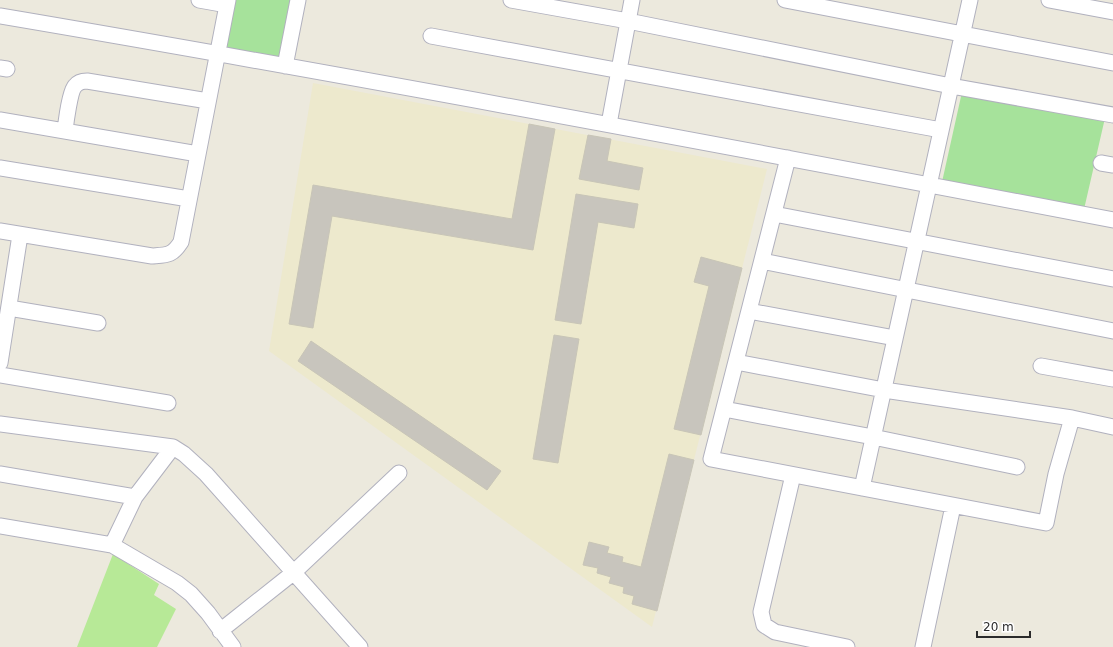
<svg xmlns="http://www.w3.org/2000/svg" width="1113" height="647" font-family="'DejaVu Sans',sans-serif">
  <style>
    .education { fill: #ede9cd }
    .green { fill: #a6e29b }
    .pitch { fill: #b7e997 }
    .building { fill: #c8c5bd; stroke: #c8c5b7 }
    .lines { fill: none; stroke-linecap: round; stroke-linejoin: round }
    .minor-casing { stroke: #b1b1be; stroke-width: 17 }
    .minor { stroke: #fff; stroke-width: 15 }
  </style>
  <rect width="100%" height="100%" fill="#ece9dd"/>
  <path class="education" d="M313,83l454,86 -115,458 -383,-276z"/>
  <path class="green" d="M228,0h70l-13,66 -67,-13z
    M962,92l143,26 -23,100 -142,-27z"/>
  <path class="pitch" d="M113,554l46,30 -5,11 22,14 -19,38h-80z"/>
  <path class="building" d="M529,124l26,5 -22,121 -201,-34 -19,112 -24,-4 24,-139 199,34z
    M588,135l23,4 -4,22 36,7 -4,22 -60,-11z
    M576,194l62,10 -4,24 -36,-6 -17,102 -26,-4z
    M701,257l41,11 -41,167 -27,-6 35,-143 -15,-4z
    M554,335l25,4 -21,124 -25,-4z
    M311,341l190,130 -14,19 -189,-129z
    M669,454l25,6 -37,151 -25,-7 2,-8 -11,-3 1,-6 -15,-4 2,-6 -14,-4 1,-5 -15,-3 6,-23 20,5 -2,6 16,4 -1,5 19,5z"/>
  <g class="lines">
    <defs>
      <path id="minor" d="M199,0l28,5
        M511,0l117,21 323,65 162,29
        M785,0l328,63
        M1049,0l64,12
        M0,16c372,63 743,133 1113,204
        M431,36l510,94
        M285,66l13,-66
        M0,68l7,1
        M0,120l198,34
        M609,124l23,-124
        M65,131c1,-9 5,-40 10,-45 3,-4 7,-5 12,-5l121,20
        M788,158l-77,301 335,64 10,-49 16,-56
        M1101,163l12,2
        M0,168l189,31
        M774,214l339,65
        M0,231l152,25c15,-1 20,0 29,-14l47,-242
        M762,261l351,70
        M9,308l89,15
        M749,311l146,27
        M736,362l148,28 188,28 41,9
        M0,363l20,-128
        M1041,366l72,13
        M0,375l168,28
        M724,409l149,28 144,30
        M0,424l173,23 11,7 22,20 154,173
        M0,474l135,23
        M793,475l-32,137 3,13 11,7 72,15
        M862,488l108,-488
        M0,526l112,19 65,38 14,11 17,19 25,34
        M112,545l23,-48 38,-50
        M220,631l73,-58 106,-100
        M923,647l30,-141"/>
    </defs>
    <use href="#minor" class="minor-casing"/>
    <use href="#minor" class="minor"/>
  </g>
  <path d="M977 631v6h53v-6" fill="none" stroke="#2b2b2b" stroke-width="2"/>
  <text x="983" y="631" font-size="12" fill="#2b2b2b" stroke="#ffffff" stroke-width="3" paint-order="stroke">20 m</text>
</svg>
